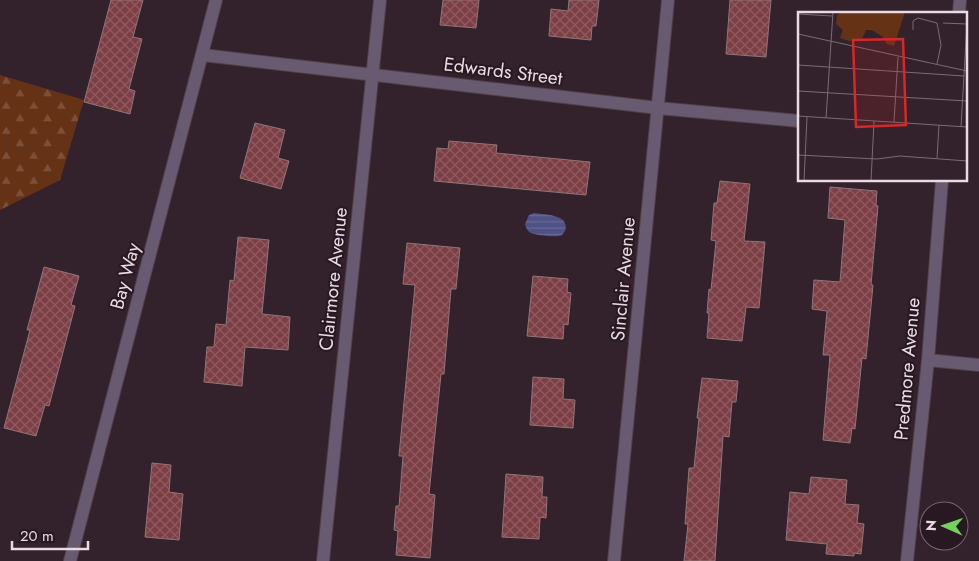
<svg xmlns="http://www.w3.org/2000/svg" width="979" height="561" font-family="Jost,sans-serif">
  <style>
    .forest { fill: url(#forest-firs) }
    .water { fill: url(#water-rules) }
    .building { fill: url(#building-cross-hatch); stroke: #8f7677 }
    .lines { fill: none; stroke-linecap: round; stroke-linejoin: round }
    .minor-casing { stroke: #503f48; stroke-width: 14 }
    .minor { stroke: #685a70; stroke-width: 12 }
    .labels { text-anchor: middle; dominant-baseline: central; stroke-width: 4; stroke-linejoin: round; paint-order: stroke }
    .street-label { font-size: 19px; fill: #e8dbe2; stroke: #281821 }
    .inset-road { fill: none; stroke: #7b6b74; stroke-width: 1 }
    .view { fill: #d62828; fill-opacity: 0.15; stroke: #d62828; stroke-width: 2.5 }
    .inset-edge { fill: none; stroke: #e8dbe2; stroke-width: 2.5 }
  </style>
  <defs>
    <pattern id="forest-firs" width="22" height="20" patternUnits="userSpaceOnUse" patternTransform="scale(1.25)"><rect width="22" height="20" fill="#663216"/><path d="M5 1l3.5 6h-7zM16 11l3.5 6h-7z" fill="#7c4f38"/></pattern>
    <pattern id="water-rules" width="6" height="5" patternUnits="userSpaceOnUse" patternTransform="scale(1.25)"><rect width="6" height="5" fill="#505186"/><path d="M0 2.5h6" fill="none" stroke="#696997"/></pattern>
    <pattern id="building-cross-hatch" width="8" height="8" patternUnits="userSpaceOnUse" patternTransform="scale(1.25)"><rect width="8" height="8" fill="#7c3f45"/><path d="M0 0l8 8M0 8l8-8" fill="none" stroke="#8f5a60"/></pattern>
  </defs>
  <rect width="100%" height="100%" fill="#33212b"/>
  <path class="forest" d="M0,75l84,25 -24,80 -60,30z"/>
  <path class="water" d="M534,213c7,1 16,1 23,4 9,2 12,12 5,18 -4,3 -27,0 -31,-2 -4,-2 -5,-6 -6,-9l4,-9z"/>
  <path class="building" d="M111,0h32l-10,37 9,2 -13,50 6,2 -5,23 -46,-12z
    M443,0h36l-3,28 -36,-3z
    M569,0h30l-3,26h-4l-1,14 -42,-4 2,-27 17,2z
    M730,0h41l-5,57 -40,-3z
    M255,123l30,7 -7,28 11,3 -8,28 -41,-11z
    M449,141l48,4 -1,8 94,9 -4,33 -152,-14 3,-33 11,1z
    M720,181l30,3 -6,57 21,1 -6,66 -13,-1 -4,34 -35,-3 2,-25h-2l2,-24 2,1 5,-49 -5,-1 3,-37h3z
    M830,187l47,4 -1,14 2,1 -7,79h2l-7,74 -4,-1 -7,71 -3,-1 -2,15 -27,-3 7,-85h-7l4,-44 -15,-2 2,-29 26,2 5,-62 -17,-2z
    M238,237l31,3 -7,74 28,3 -2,33 -43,-3 -3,39 -38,-4 3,-35h7l2,-23 10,1 4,-45 4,1z
    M407,243l53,5 -4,41h-5l-7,85h-3l-12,120 6,1 -5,63 -34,-3 2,-24 -4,-1 2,-24h3l4,-50h-4l16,-171 -12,-1z
    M44,267l35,9 -8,29 4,1 -26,100 -4,-1 -9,31 -32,-8 26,-98h-3z
    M533,276l35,3 -1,13 4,1 -3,32 -4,-1 -1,15 -36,-3z
    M533,377l31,2 -1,20 12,1 -2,28 -43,-3z
    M702,378l36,3 -2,21h-4l-3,35 -6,-1 -8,125h-31l4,-37h-3l4,-56h5l5,-50h-2z
    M152,463l19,2 -2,27 14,2 -4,46 -34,-3z
    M506,474l37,3 -1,20h5l-1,21 -6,-1 -1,22 -37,-2z
    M811,477l36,3 -2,24 14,1 -2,18 7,1 -3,30 -7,-1v3l-28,-2 1,-10 -41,-4 4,-48 19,2z"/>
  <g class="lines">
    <defs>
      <path id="minor" d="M959,14l1,-14
        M203,55l455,53 141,13
        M928,360l51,5
        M70,561l146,-561
        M323,561l57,-561
        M614,561l54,-561
        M907,561l21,-201 14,-180"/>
    </defs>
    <use href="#minor" class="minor-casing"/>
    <use href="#minor" class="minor"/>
  </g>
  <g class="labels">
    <g class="street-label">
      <text transform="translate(503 71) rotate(7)">Edwards Street</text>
      <text transform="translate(125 276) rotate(-75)">Bay Way</text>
      <text transform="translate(333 279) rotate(-84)">Clairmore Avenue</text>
      <text transform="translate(623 279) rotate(-85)">Sinclair Avenue</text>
      <text transform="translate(907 369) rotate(-85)">Predmore Avenue</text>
    </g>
  </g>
  <g transform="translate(798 12)">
    <rect width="169" height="169" fill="#33212b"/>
    <path d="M44,0h63l-11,34 -7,-2 -4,-7 -11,-7h-6l-4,9 -13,2 -9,-3 3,-8 -7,-6 1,-9z" fill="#663216"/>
    <path class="inset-road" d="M0,2l34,2M145,11l24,1M115,18v-9l5,-3 19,5 4,22 -4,19M0,22l169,37M0,53l166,11M0,79l169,10M0,104l169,11M28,106l7,-106M96,110l4,-65M163,115l6,-104M0,143l79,4 23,-3 67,5M139,146l2,-33M6,169l3,-64M73,169l3,-60"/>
    <path class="view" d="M105,27l3,86 -50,2 -3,-87z"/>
    <rect width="169" height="169" class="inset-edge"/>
  </g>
  <g transform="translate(944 526) rotate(272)"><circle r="24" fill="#281821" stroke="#75666e"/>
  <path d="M0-4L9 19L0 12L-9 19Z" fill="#73d25c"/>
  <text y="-8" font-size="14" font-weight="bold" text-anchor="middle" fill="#e8dbe2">N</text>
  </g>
  <path d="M12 541v8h76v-8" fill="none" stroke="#e8dbe2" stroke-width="2.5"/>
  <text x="20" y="541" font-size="15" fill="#e8dbe2" stroke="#281821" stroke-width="4" paint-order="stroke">20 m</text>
</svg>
